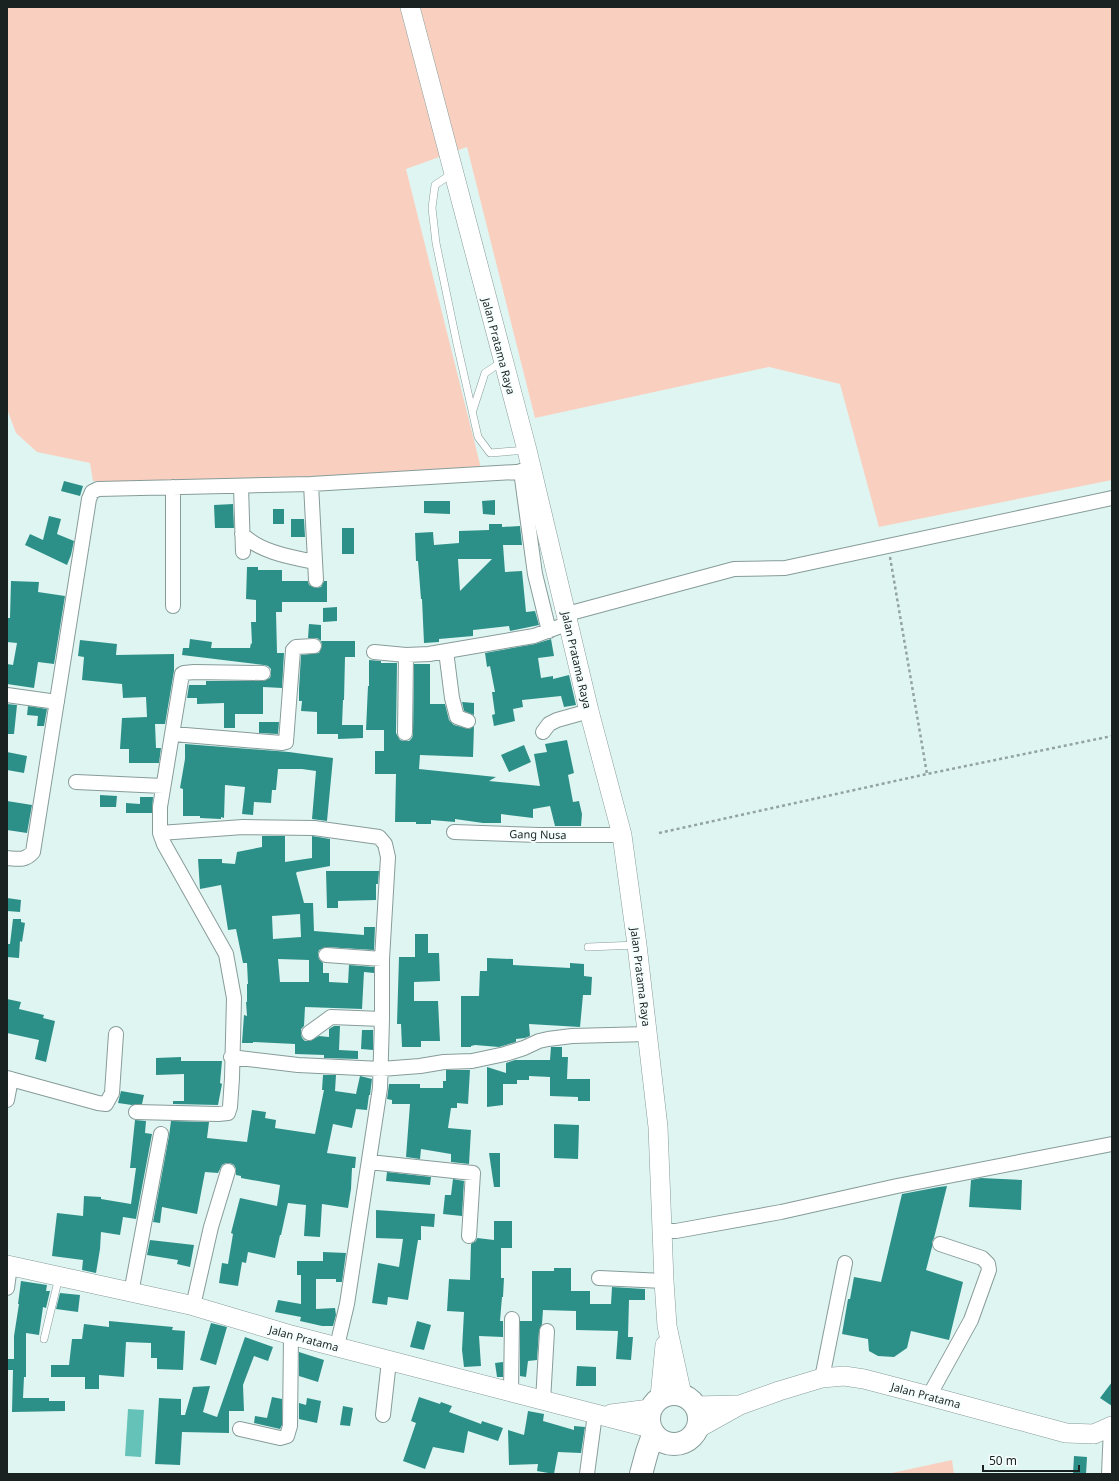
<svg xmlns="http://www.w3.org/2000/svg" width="1119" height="1481" font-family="'Noto Sans',sans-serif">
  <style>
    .green { fill: #f9d0c0 }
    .water { fill: #65c2b8 }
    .building { fill: #2d9088; fill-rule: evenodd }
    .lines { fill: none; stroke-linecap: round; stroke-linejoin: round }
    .lane-casing { stroke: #879c99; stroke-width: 8 }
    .street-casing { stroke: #879c99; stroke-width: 16 }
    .secondary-casing { stroke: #879c99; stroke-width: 20 }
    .highway-casing { stroke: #879c99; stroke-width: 24 }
    .path { stroke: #93a3a1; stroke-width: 2.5; stroke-dasharray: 3 3; stroke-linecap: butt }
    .lane { stroke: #fff; stroke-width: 7 }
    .street { stroke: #fff; stroke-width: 14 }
    .secondary { stroke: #fff; stroke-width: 19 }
    .highway { stroke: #fff; stroke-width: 22 }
    .labels { text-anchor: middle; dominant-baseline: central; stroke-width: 4; stroke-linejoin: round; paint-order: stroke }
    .street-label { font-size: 11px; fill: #1a2221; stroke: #f6fffe }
  </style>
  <rect width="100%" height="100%" fill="#dff5f2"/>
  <path class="green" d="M7,7h1105v473l-233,47 -39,-143 -71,-17 -234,51 -68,-271 -61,22 77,307 -272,6 -118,-1 -3,-18 -53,-11 -21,-19 -9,-24z
    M952,1460l2,14h-67z"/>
  <path class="water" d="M128,1409l16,1 -3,47 -16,-1z"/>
  <path class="building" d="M64,481l19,5 -3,10 -19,-5z
    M495,500v15l-12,-1 -1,-13z
    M424,501h26v13l-26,-1z
    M233,504l1,24h-19l-1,-23z
    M273,509h11v15h-11z
    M49,516l12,3 -4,15 17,7 -3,14 -4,10 -42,-20 5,-11 13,6z
    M291,519h13l1,18h-14z
    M489,524h13v3l18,-1 2,19h-19l2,27 17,-1 4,41 9,-1 4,14 -29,6 -1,-5 -36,4v6l-34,3v3l-15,1 -2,-44h-1l-3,-38h-2l-1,-28 18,-1 1,13 25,-2v-12l30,-1zM458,559h34l-32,32z
    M342,528h12v26h-12z
    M247,567h11v3h24v11h26l1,4 7,3 5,-1 3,-6h3v21h-45v10h-6l1,41h7l-2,35 -19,-1v27h-28v14h-11v-25l-27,1v-6h-10l2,-13h17v-4h57l7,-3 1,-4v-5l-3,-3 -4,-1 -82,-10 1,-7h6l1,-9 22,3 -1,6h39l1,-5 1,1 -1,-22h5v-22l-10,-1z
    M11,581l28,1 -1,10 27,4 -11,68 -16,-2 -4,26 -27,-4v-20l6,1 4,-22 -10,-1v-24h3z
    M337,607v14l-14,1v-14z
    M309,624l12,1v16l-4,-3h-9z
    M551,639l3,17 -16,2 3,20 12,-2v3l16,-4 7,30 -12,2 -3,-11 -39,4 1,7 -10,2 2,12 -21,5 -2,-11 3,-1 -3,-22h3l-5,-26 -3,1 -2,-14 50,-9z
    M80,640l37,4 -1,11 58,-1v17l-9,53h-10l1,24h5l-2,15h-30v-14h-9l2,-31 25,-1 -1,-20 -23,1 -1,-14 -40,-4 2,-23 -6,-1z
    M321,641h34v16h-10l-1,43h-1l-1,25h21v13l-25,1v-5h-21v-22l-16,-1 1,-10h-3v-12l2,-34 18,-2 3,-7z
    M369,660l12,1v2h16l-1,70 4,7 4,1h5l3,-3 1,-4 1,-70h16v40h15l4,16 5,5 15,4 5,-3 -1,31 -53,-2 -1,14 77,8 -7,4 51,5 -6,-32 13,-2 -2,-8 22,-4 7,33 -6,2 5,27 6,-1 3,13 -1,12h-26l-5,-20 -17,3v9l-32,-4v9h-18l-28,-4v3l-24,-2v4h-15v-2h-21l1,-48h-21v-23h9v-21h-18l2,-44h1z
    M462,702l12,1v12l-10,-4z
    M7,704l10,1 -3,29h-7z
    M28,706l19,3 -3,17h-7l1,-10 -11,-1z
    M259,722h20l-1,12 -19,-1z
    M185,744l104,8 44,6 -6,63 -15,-2 4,-48 -14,-2h-24l-2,21h-4l-1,13 -17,-1 -1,13 -11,-1 3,-27 -20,-2 -1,33 -3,-1v2l-21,-1v-2h-17v-27l-3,-1 5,-29z
    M524,745l7,17 -22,10 -8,-17z
    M7,752l20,4 -3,17 -17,-3z
    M100,795l17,1 -1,11h-16z
    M140,797h13l-1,16h-26v-10l14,1z
    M7,801l25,4 -5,28 -20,-3z
    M262,836h23v26l27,-4v-22l18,3v27l-33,6 -1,1 8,30h9l1,28 50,4v-8h11l-1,23 -48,-3 -7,3 -1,4 1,5 4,4v10h6v9l19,1 1,-18 25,2v6l-10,-1 -2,37 -57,-2 -1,19 -3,3v5l1,4 3,3h5l9,-5 10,1v-8l5,-3h6l-1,24 19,1v8l-34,-1v-3l-29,-1v-10l-42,-2v1h-11l2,-28 3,1 -1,-14h1v-18h1l-1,-21h-4l-7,-34 -8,1 -7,-45 -21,4 -2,-30h24v4l13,1 2,-12 25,-5zM300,914l1,23 -28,2 -1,-23zM278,959l31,1v22h-29z
    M326,871h53l-1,13h-2v16l-38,1v7h-11z
    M7,898l14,2 -1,12 -13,-1z
    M13,919h8v3l4,1 -3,19 -2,-1 -1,17 -12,-1v-13h3z
    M415,934h13v19h11l1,28 -26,1v19h24l2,40h-19v6h-19l-1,-23h-4l2,-67h16z
    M487,958l26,1v6l57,3v-5l14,1v12l8,1 -1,18h-8l-3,32 -51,-3 1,12 -5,2 -9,1v3l-17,5 -24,-2 -4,1v1h-10v-51h18l1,-25h7z
    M7,999l14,3 -2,7 25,6 -1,3 12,3 -9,41 -11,-3 4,-19 -32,-7z
    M362,1030h11v20l-12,-1z
    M551,1047h11v10h6l-1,22h23v22h-12v-4l-28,-1v-19l-21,-1v4h-12v4h-14v21l-16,2v-40l19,6v-10l9,-3h35z
    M181,1057v4h41l-2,22 2,1 -4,21 -45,-1v-3h11v-27l-28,1v-17z
    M446,1070h24l-2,34 -11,-1v5h-6l-3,20 23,2 -2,34 -18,-2v-8l-30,-5 -1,10 -14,-2 4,-53h-18v-4l-5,-1 2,-15h31v4h23v-7h3z
    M323,1075h13l-1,16 21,3 4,-18 12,3 -2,16h-1l-2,15 -11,-1 -4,19 -19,-4 -6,29 29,4 -1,11h-3l-1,21 -3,19 -26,-4 -2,33 -16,-1 2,-31 -18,-2 -7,32h-1l-5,23 -27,-6 -2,11 -4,-1 -4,24 -19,-3 3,-20 6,1 5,-30 -2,-1 9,-35 37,8 3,-21 -39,-7v-2l-5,-1v-6l-2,-4 -4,-2h-4l-4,2 -4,8 -13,-1 -8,42 -35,-7 -2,16 -7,-1 16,-86 2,-15 38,1 -2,16 40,4 5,-32 14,2 -1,6 11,2 -1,8 40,6 9,-44h-2z
    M121,1091l23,4 -2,9 -10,1 -14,-2z
    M135,1120l11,1 -1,12 7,1 -16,85 -13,-2 -3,18 -19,-3 -1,17 -4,24 -14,-3 1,-10 -31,-4 5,-43 26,3 1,-20 17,1v2l30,5 5,-36h-6z
    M554,1124l25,1 -1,34 -24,-1z
    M489,1153h11v34h-6z
    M387,1172l44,5 -1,8 -44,-4z
    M981,1178l41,2 -1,30 -52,-3 2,-27z
    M453,1179l11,2 -2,35 -19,-2 2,-19h6z
    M947,1186l-13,52 -2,4v5l-6,23 37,12 -14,58 -38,-9 -4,17 -13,9 -16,-1 -9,-5 -1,-12 -26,-5 6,-35h2l4,-22 27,5 21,-88 37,-7z
    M376,1210l59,4 -1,13 -13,-1v14h-3l-10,60 -20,-3 -1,8 -15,-2 6,-40 21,4 4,-28 -27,-1z
    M494,1221h18v27h-11v30h3l-1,19h-1l-2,24h3v16l-24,-1 2,30 -17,1 -2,-17 2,-38 -17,-1 2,-32 21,1 1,-36 5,-3 1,-3 17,2z
    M150,1240l44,5 -4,22 -13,-3 1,-4 -31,-5z
    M323,1252l23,1 -4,29h-6v-3h-20v30l19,-1 1,7 -3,11h-11l-22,-5 1,-4 -26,-5 3,-12 23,4v-29h-4v-14h26z
    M554,1268h17v23h19v13h21l1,-17 33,2v11h-16l-1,37h5l-2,23 -15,-1 2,-28 -42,-1v-19l-33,-1 -1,14 -3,7 -2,29 -9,1 -2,16 -6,-1v-55h12v-50h22z
    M21,1281l26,4 -1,6h4l-4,17 -3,-1 -4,28 -13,-2v44h-2l-1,21h26v3h16v10l-53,1 1,-42h-6v-11h7v-23l5,-32h-1z
    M60,1293l20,2 -2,17 -22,-3z
    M109,1321l64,6 -1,3 13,1 -2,39 -26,-1v-11h-6v-15l-25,-1 -2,35 -25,-2v14h-14v-12h-34v-12h18l3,-26h10l2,-15 25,3z
    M417,1321l14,4 -7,25 -14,-3z
    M211,1323l16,4 -11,38 -16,-5z
    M245,1337l28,10 -5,14 -14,-5 -11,29 1,26h-15v22l-47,-1 -2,33 -25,-1 4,-66 22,1v16h4l8,-28 17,-1 -7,26 14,5z
    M299,1352l25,8 -6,22 -19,-6z
    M503,1362v15h-6l-2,-14z
    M577,1366l19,1v19h-20z
    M1112,1382v24l-12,-8z
    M272,1397l10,2v26l-2,4 -26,-6 1,-7 12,2z
    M419,1397l21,7 1,-2 11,4 -3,6 32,12 1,-3 21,7 -5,13 -30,-10 -4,22 -31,-6 -8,22 -22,-8 13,-38 -5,-2z
    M307,1398l14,3 -4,22 -18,-4v-16l7,2z
    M343,1406l10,2 -3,18 -10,-1z
    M528,1411l16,3 -1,7 31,9v-4l11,1 -4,26 -23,-1 -4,22 -17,-3 1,-7 -29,1 -1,-35 16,5z
    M1074,1456l13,1 -1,17h-13z"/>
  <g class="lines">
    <defs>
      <path id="lane" d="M453,173l-18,12 -3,23 4,35 21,101 21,93 12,16 37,-3
        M473,410l12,-37 18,-12
        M588,947l49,-2
        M44,1339l15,-62"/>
      <path id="street" d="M521,471l14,103 14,57
        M311,484l5,96
        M241,486l2,66
        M173,487v119
        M242,534c18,18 48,23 73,28
        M567,614l167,-45 51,-1 327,-70
        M446,651l6,47 5,19 11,4
        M374,652l32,3 23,-1 105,-18 35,-13
        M7,695l50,7
        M543,732l6,-8 8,-4 32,-9
        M405,733l1,-78
        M173,734l109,9 4,-1 7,-92 3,-3 18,-1
        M76,782l87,4
        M454,832l85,3h83
        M160,833l83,-6 71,1 65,9 6,7 3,13 -6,102v60l-2,69 -33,216 -10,42
        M7,858c11,1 18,3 26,-6l56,-353 3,-7 6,-3 213,-5 221,-13
        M326,955l56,4
        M309,1033l22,-16 51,2
        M231,1057l67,8 83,4 39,-3 24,-4 28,-1 33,-7 19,-6 15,-7 9,-2 24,-3 76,-2
        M7,1078l91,25 8,1 6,-11 4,-59
        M7,1100l4,-21
        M136,1112l82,2 10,-1 2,-6 2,-29 2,-80 -8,-44 -62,-110 -4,-11v-26l22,-133 2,-1 10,-1 69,1
        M369,1162l104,11 -4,63
        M662,1231h14l105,-19 116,-26 215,-42
        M599,1278l65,3
        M7,1288l3,-22
        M131,1293l30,-159
        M193,1306l18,-79 17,-56
        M822,1378l23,-115
        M511,1393l1,-74
        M929,1396l42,-76 18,-50 -1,-6 -6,-6 -42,-14
        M543,1401l4,-70
        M383,1415l6,-54
        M240,1429l40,9 7,-2 3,-10 1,-91
        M587,1474l8,-60
        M1109,1474l2,-47"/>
      <path id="secondary" d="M410,7l117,443 62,261 33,124 15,110 21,182 6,154 3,45 15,69
        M7,1265l183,40 101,30 359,93
        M660,1397l5,-52
        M696,1406l41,-1
        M611,1414l39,-5
        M697,1429l43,-24 39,-14 43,-13 22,-2 20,3 65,17 137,37 28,1 18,-8"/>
      <path id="highway" d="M649 1419a25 25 0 1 1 50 0a25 25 0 1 1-50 0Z
        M641,1474l6,-22 6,-17"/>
    </defs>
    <use href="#lane" class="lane-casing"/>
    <use href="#street" class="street-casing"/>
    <use href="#secondary" class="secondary-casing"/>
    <use href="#highway" class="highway-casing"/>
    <path class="path" d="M890,557l37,217
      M659,833l268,-59 185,-38"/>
    <use href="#lane" class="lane"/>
    <use href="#street" class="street"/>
    <use href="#secondary" class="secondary"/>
    <use href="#highway" class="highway"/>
  </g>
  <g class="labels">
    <g class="street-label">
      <text transform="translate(499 346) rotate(75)">Jalan Pratama Raya</text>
      <text transform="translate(577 660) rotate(77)">Jalan Pratama Raya</text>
      <text transform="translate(538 834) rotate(1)">Gang Nusa</text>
      <text transform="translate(641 977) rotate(83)">Jalan Pratama Raya</text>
      <text transform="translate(304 1338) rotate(15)">Jalan Pratama</text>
      <text transform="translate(926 1395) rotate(15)">Jalan Pratama</text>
    </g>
  </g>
  <rect width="1119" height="1481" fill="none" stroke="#1a2221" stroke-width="16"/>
  <path d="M983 1465v6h96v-6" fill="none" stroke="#1a2221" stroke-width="2"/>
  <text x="989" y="1465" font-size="12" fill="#1a2221" stroke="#f6fffe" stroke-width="3" paint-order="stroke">50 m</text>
</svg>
